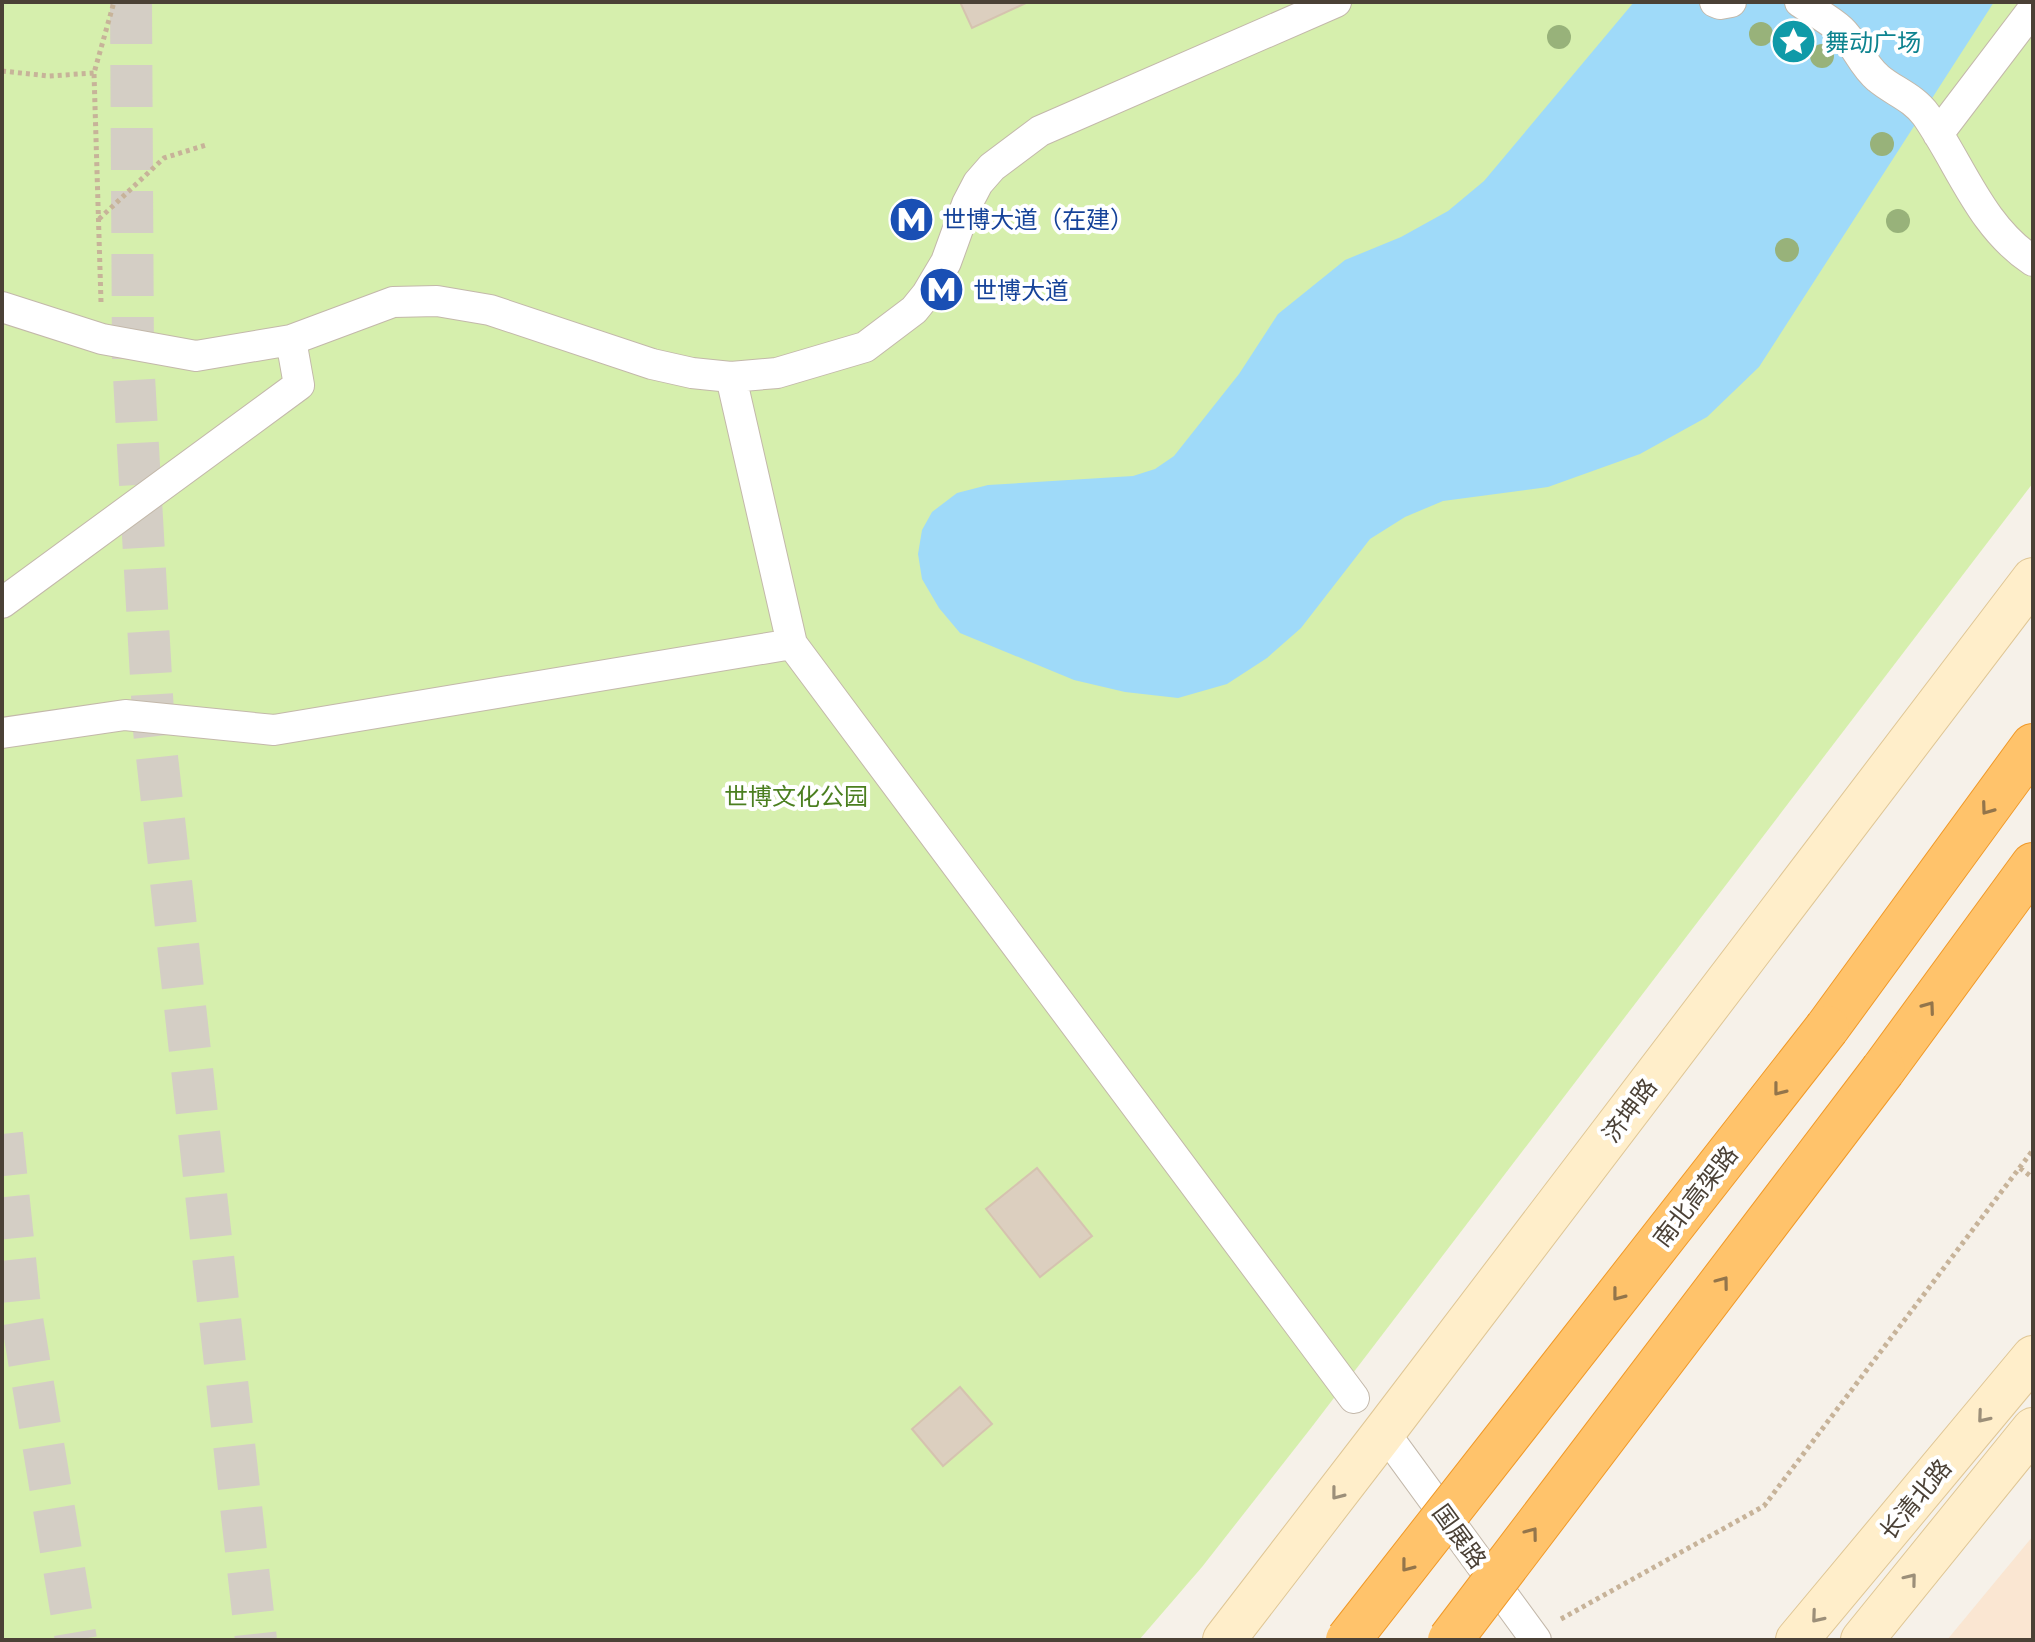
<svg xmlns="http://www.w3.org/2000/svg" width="2035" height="1642" font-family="'Titillium Web','Noto Sans SC',sans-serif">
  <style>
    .commercial { fill: #fae6d2 }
    .green { fill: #d6efad }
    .water { fill: #9fdaf9 }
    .building { fill: #dccfbf; stroke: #d5c3af; stroke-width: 2 }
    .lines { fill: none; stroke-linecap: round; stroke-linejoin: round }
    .secondary-tunnel { stroke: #d4cec5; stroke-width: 42; stroke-dasharray: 42 21; stroke-linecap: butt }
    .street-casing { stroke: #c3b8aa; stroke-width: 32 }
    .secondary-casing { stroke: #dfc695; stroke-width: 44 }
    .highway-casing { stroke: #f09928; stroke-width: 46 }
    .path { stroke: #c7b399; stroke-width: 5; stroke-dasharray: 4 4; stroke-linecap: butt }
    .street { stroke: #fff; stroke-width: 30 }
    .secondary { stroke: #ffeeca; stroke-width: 42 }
    .highway { stroke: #ffc36b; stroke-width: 44 }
    .highway-bridge-casing { stroke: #f09928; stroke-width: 46; stroke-linecap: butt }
    .highway-bridge { stroke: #ffc36b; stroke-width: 44 }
    .tree { fill: #98b27a }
    .oneway { stroke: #93754b }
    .oneway2 { stroke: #9c8f79 }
    .labels { text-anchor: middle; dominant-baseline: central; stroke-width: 8; stroke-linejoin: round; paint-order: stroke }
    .culture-label { font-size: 24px; fill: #0d838f; stroke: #fff; text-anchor: start }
    .transit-label { font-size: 24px; fill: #164399; stroke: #fff; text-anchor: start }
    .park-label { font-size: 24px; fill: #4b7f20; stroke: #fff }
    .street-label { font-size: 24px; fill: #4b4136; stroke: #fff }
  </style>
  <rect width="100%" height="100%" fill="#f6f1e9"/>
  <path class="commercial" d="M2033,1536v104h-86z"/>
  <path class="green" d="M2,2h2031v481l-722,945 -109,139 -63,73h-1137z"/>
  <path class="water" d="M1634,2h360l-235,365 -52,50 -67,37 -92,33 -105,14 -38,16 -35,22 -69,89 -34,30 -40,26 -49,14 -53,-6 -51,-12 -114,-47 -21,-25 -17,-29 -4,-25 4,-24 10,-18 25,-19 31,-8 145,-9 22,-7 19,-13 65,-82 39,-60 67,-54 56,-23 47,-26 36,-30z"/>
  <path class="building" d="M960,2h68l-56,26z
    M1037,1168l55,68 -52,41 -54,-68z
    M960,1387l32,37 -49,42 -31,-37z"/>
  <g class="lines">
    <path class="secondary-tunnel" d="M131,2l2,357 21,371 102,910
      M2,1134l18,173 56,333"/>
    <defs>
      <path id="street" d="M1715,2l5,2 11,-2
        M1800,2c13,9 29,17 41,28 14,13 21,35 37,48 15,13 35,19 48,37 35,50 54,111 107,146
        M1938,134l95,-125
        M2,307l100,32 94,17 95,-16 102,-38 44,-1 53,9 162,54 40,9 39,4 46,-4 88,-26 49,-37 13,-16 19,-32 21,-58 11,-21 14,-16 48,-36 296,-129
        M731,377l61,267 562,754
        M2,603l297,-218 -8,-45
        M2,733l123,-18 149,15 518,-86
        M1384,1432l152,208"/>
      <path id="secondary" d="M1224,1640l160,-208 649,-853
        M1797,1640l236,-283
        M1862,1640l171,-211"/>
      <path id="highway" d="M1827,1028l206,-282
        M1883,1070l150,-205"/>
    </defs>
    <use href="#street" class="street-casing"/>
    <use href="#secondary" class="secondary-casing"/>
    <use href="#highway" class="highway-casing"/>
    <path class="path" d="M2,71l47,5 45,-3
      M99,219l65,-61 42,-13
      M101,302l-7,-229 20,-71
      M2020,1168l13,10
      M1561,1619l203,-113 269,-356"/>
    <use href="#street" class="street"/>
    <use href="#secondary" class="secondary"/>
    <use href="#highway" class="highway"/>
    <defs>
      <path id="highway-bridge" d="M1348,1640l479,-612
        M1450,1640l433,-570"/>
    </defs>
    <use href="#highway-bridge" class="highway-bridge-casing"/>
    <use href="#highway-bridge" class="highway-bridge"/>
  </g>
  <g class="tree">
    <circle cx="1761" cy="34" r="12"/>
    <circle cx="1559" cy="37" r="12"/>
    <circle cx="1822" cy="56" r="12"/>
    <circle cx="1882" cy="144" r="12"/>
    <circle cx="1898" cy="221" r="12"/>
    <circle cx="1787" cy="250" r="12"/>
  </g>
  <defs><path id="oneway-chevron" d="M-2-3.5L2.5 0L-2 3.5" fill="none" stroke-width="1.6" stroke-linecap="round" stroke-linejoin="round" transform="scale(2)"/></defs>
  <g class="oneway">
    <use href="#oneway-chevron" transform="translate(1987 809) rotate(126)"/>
    <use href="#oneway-chevron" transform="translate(1929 1007) rotate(-54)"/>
    <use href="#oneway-chevron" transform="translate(1779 1090) rotate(128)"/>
    <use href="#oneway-chevron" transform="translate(1723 1282) rotate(-53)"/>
    <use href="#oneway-chevron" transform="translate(1618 1295) rotate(128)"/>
    <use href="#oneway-chevron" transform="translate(1532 1533) rotate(-53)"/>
    <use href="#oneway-chevron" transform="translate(1407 1566) rotate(128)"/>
  </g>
  <g class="oneway2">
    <use href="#oneway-chevron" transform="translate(1983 1417) rotate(130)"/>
    <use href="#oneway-chevron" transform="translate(1337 1494) rotate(128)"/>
    <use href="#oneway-chevron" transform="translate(1911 1579) rotate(-51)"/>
    <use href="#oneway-chevron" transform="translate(1817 1617) rotate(130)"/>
  </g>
  <defs>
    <symbol id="sight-disc" viewBox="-11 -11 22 22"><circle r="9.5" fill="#0f9aa8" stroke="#fff"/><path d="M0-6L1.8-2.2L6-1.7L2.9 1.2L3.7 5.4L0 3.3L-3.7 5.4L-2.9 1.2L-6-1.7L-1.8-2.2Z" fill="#fff"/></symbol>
    <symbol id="metro-disc" viewBox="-11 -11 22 22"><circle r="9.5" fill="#1a4fb4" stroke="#fff"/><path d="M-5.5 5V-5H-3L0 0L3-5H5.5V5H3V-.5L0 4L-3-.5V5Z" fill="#fff"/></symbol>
  </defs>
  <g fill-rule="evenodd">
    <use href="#sight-disc" x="1768" y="16" width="51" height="51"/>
    <use href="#metro-disc" x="886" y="194" width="51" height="51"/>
    <use href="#metro-disc" x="916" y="264" width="51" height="51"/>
  </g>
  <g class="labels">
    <g class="culture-label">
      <text x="1825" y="42">舞动广场</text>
    </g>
    <g class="transit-label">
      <text x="942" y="219">世博大道（在建）</text>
      <text x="973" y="290">世博大道</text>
    </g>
    <g class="park-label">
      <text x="796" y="796">世博文化公园</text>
    </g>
    <g class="street-label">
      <text transform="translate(1629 1110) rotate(-53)">济坤路</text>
      <text transform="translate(1695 1196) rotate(-52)">南北高架路</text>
      <text transform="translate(1915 1499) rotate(-50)">长清北路</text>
      <text transform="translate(1460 1536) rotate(54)">国展路</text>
    </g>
  </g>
  <rect width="2035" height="1642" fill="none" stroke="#4b4136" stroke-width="8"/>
</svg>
